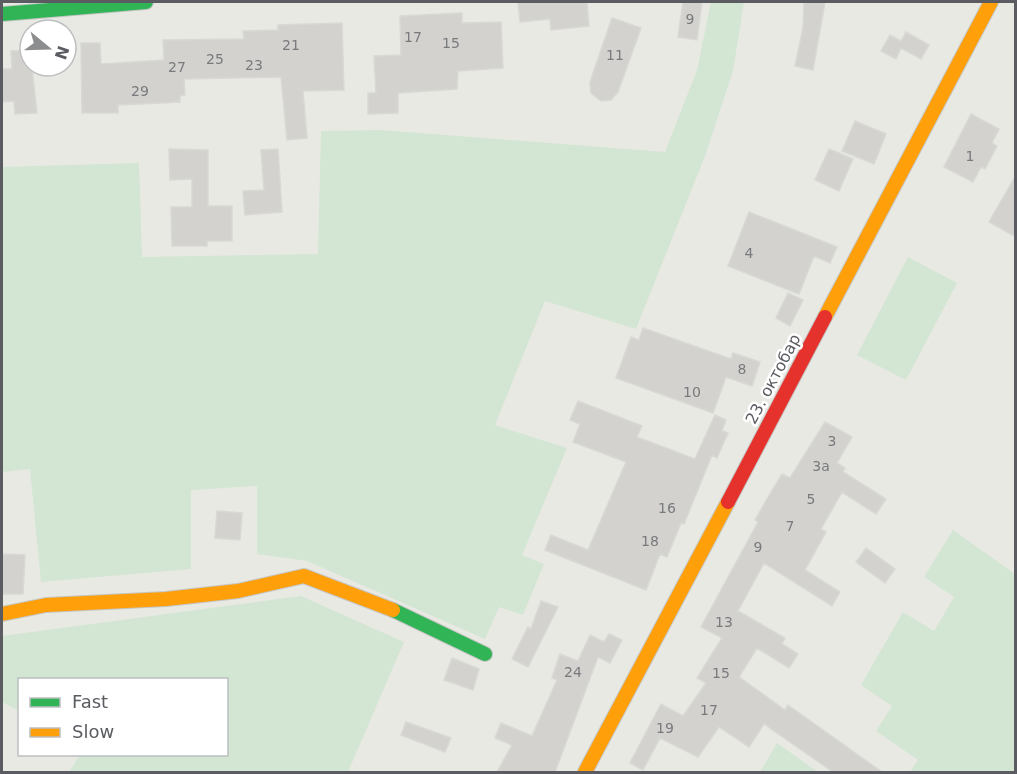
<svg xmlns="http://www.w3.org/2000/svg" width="1017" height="774" font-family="'DejaVu Sans',sans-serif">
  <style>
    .green { fill: #d3e5d3 }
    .building { fill: #d3d2cf; stroke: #d8d8d4; stroke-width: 1.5 }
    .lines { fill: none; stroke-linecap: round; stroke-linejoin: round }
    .fast-casing { stroke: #c5c6c4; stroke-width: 16 }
    .slow-casing { stroke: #c5c6c4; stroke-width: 16 }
    .jam-casing { stroke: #c5c6c4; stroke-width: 16 }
    .fast { stroke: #30b455; stroke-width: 14 }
    .slow { stroke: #ff9f0a; stroke-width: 14 }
    .jam { stroke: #e5322d; stroke-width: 14 }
    .labels { text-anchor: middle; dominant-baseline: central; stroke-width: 5; stroke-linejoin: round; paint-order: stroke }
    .number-label { font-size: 14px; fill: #797a7d }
    .street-label { font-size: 16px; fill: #5a5c61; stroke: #fff }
  </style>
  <rect width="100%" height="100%" fill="#e9e9e4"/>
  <path class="green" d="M711,2h33l-11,69 -28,85 -69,173 -91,-28 -50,124 72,23 -45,107 22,9 -21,51 -24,-8 -14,32 -178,-78 -50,-7v-68l-66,4v79l-150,13 -11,-113 -28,3v-305l137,-4 3,94 176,-3 3,-123 60,-1 284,22 32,-82z
    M908,257l49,26 -51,97 -49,-25z
    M953,530l62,44v198h-105l8,-12 -42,-29 16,-25 -31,-21 42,-73 31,19 20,-34 -30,-20z
    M301,596l103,46 -56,130h-279l11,-17 146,-1v-74h-206l-1,31 -17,-9v-66z
    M777,743l41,29h-58z"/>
  <path class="building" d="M518,2h69l2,24 -38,4 -1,-11 -30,3z
    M683,2h19l-5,38 -19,-3z
    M804,2h21l-12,68 -18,-4 8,-38z
    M462,13v10l39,-1 2,46 -45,3 -1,18 -59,4v20l-30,1v-21h8l-2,-37 27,-1 -1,-39z
    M612,18l29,10 -23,64 -7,8 -10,1 -10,-8 -1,-11z
    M342,23l2,67 -41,1 4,47 -20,2 -6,-63 -97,2 1,16 -5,1v6l-62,3v8h-36l-1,-70h19l1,21 63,-4 -1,-20 81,-1 -1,-8 35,-1v-5z
    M906,32l23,13 -8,14 -20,-11 -5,11 -15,-8 9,-16 11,6z
    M30,50l7,63 -22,1 -1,-13 -12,1v-33h10l-1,-18z
    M971,114l28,15 -7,14 5,3 -12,23 -4,-2 -8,15 -29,-15z
    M855,121l31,13 -12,30 -32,-13z
    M169,149l39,1v56h24v35h-25v5h-35l-1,-39h21v-28l-22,1z
    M278,149l4,63 -37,3 -2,-24 21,-1 -3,-40z
    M829,149l24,10 -14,32 -24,-11z
    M1016,175v62l-27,-15z
    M749,212l88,35 -7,16 -16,-7 -15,38 -71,-28z
    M788,293l15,7 -13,26 -14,-8z
    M643,328l88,31 2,-6 27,9 -8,24 -26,-9 -13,36 -97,-35 15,-41 8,3z
    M578,401l64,25 -5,11 58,22 20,-44 11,5 -4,11 6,2 -11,25 -5,-3 -28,69 -3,-1 -14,34 -7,-3 -14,36 -101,-40 6,-15 37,15 38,-88 -53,-20 7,-18 -10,-4z
    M825,422l27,15 -15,26 8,5 -2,4 43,27 -10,15 -34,-22 -21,37 5,3 -21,38 35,22 -8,14 -68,-43 -26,48 47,27 -3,6 16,10 -9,14 -32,-20 -18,29 46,33 3,-5 94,67h-49l-69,-48 -15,23 -30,-20 -21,30 -38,-19 -17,32 -13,-7 31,-59 22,12 23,-33 -9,-5 25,-40 -21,-11 57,-105 -3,-2 12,-21 15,-25 8,4z
    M217,511l25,2 -2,27 -25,-2z
    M866,548l29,21 -10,14 -29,-21z
    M2,554l23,1 -2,39h-21z
    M541,601l17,6 -30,60 -16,-8 16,-32 3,2z
    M609,634l13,6 -12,23 -12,-6 -43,115h-58l15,-27 -17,-7 6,-15 31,13 25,-56 -5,-2 8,-24 18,7 12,-26 14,7z
    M452,658l27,11 -6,21 -29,-10z
    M406,722l45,16 -6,14 -44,-17z"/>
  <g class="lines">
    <defs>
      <path id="fast" d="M2,14l144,-12
        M393,610l92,44"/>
      <path id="slow" d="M825,317l166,-315
        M2,614l44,-9 120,-6 72,-8 66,-15 89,34
        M585,772l143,-270"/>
      <path id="jam" d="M728,502l97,-185"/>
    </defs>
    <use href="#fast" class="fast-casing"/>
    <use href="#slow" class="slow-casing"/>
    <use href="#jam" class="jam-casing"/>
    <use href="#fast" class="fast"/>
    <use href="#slow" class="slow"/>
    <use href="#jam" class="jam"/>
  </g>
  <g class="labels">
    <g class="number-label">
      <text x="690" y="19">9</text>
      <text x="413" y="37">17</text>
      <text x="451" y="43">15</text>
      <text x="291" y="45">21</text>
      <text x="615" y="55">11</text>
      <text x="215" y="59">25</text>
      <text x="254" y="65">23</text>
      <text x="177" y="67">27</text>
      <text x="140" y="91">29</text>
      <text x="970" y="156">1</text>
      <text x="749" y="253">4</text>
      <text x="742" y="369">8</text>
      <text x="692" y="392">10</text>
      <text x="832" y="441">3</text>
      <text x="821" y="466">3a</text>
      <text x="811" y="499">5</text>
      <text x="667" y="508">16</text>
      <text x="790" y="526">7</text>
      <text x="650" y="541">18</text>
      <text x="758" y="547">9</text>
      <text x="724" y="622">13</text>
      <text x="573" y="672">24</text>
      <text x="721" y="673">15</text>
      <text x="709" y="710">17</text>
      <text x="665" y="728">19</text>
    </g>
    <g class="street-label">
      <text transform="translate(773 379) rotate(-62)">23. октобар</text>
    </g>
  </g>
  <rect width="1017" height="774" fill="none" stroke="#5a5c61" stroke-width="6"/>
  <rect x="18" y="678" width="210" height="78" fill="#ffffff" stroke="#bdbec0" stroke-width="1.5"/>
  <rect x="30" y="698" width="30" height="9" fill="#30b455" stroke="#bdbec0" stroke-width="1.5"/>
  <text x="72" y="708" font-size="18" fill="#5a5c61">Fast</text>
  <rect x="30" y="728" width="30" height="9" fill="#ff9f0a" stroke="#bdbec0" stroke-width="1.5"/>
  <text x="72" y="738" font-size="18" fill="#5a5c61">Slow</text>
  <g transform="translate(48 48) rotate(109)"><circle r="28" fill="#ffffff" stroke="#bdbec0" stroke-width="1.5"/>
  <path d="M0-4.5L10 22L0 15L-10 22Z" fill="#8c8d8f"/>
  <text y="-9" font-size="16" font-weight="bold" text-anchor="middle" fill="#5a5c61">N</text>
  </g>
</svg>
